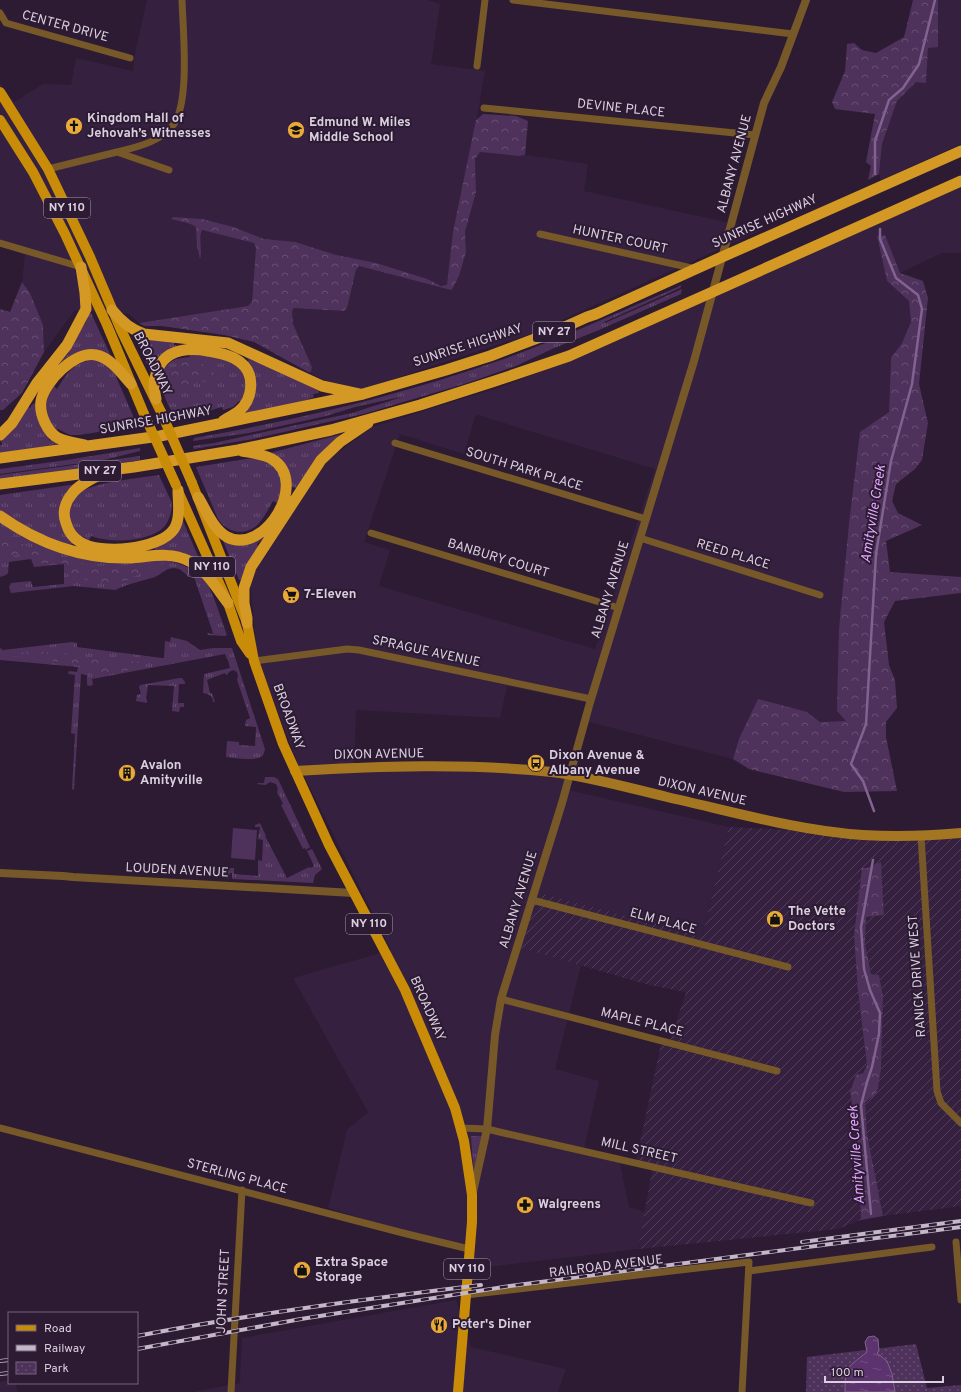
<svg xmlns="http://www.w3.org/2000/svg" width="961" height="1392" font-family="Overpass,sans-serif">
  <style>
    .built { fill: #35213f; fill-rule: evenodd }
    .industrial { fill: url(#industrial-furrows) }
    .grass { fill: url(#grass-tufts) }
    .forest { fill: url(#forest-crowns) }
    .park { fill: url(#park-dots) }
    .pitch { fill: #4e325b }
    .water { fill: url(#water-ripples); stroke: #826290 }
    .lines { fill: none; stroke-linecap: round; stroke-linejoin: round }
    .stream { stroke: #826290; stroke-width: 2.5 }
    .minor { stroke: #765829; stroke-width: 7 }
    .tertiary { stroke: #765829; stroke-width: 8 }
    .secondary { stroke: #a57621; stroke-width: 10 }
    .primary { stroke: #c98c09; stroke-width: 10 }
    .trunk { stroke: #d49825; stroke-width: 11 }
    .rail-casing { stroke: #c3b7c8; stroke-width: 4 }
    .rail { stroke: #2c1b33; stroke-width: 2.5; stroke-dasharray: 8; stroke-linecap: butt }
    .primary-bridge { stroke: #c98c09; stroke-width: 10 }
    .labels { text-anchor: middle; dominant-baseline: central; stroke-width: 4; stroke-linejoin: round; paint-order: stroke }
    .shield { fill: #2c1b33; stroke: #a699ab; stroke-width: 1 }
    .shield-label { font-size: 12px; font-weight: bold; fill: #dacfdf }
    .street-label { font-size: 13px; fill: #dacfdf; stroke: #2c1b33 }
    .poi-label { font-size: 13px; font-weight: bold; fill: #dacfdf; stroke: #2c1b33; text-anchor: start }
    .water-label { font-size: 14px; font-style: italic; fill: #e3a6fe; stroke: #2c1b33 }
  </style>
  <defs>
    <pattern id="industrial-furrows" width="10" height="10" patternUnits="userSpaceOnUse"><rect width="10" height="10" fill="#35213f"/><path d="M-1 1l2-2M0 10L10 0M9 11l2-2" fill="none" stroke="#52405a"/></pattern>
    <pattern id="grass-tufts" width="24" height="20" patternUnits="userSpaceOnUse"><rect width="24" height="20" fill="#4e325b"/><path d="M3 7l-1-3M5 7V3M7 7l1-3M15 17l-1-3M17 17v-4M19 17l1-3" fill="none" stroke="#674f72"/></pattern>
    <pattern id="forest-crowns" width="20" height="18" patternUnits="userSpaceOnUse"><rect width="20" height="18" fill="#4e325b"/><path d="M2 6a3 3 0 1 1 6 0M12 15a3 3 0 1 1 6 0" fill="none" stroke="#674f72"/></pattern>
    <pattern id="park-dots" width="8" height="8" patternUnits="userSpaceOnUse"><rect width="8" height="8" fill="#4e325b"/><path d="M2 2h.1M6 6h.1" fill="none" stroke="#674f72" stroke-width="1.8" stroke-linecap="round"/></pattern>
    <pattern id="water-ripples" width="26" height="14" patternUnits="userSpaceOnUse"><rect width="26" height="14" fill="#5c336e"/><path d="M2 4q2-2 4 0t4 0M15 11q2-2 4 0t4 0" fill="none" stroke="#735082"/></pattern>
  </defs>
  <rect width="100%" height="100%" fill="#2c1b33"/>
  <path class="built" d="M147,0h280l13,4 -9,60 54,7 -37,216 -271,-70h-4l-2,2 10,3 10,1 5,4 6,26 -2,-13 2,-10 52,13 2,5 -4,54 -4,4 -109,17 -10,-9 -54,-4 -31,42 -1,-27 -13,-32 -8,-11 3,-27 -25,-14v-158l14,19 29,-18 28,1 5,-27 57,13 1,-13z
    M938,0h23v144l-80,36 -2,-6 3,-30 15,-43 19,-19h10l2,-34 10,-1z
    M480,152l39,4 6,-1 63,9 -4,27 178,39 -229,103 -173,57 -24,-4 -28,-14h3l1,-5 -19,-43 -1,-13 2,-3 50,3 3,-3 9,-38 3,-4 92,24 2,-2 6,-12 7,-24 -1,-20 11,-40 -1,-33z
    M961,187v66h-19l-42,20 -15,-38 -8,1 10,45 22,20 2,21 -9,21 -11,15 -2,54 -29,20 -14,289 -26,1 -13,-10 -68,27 -6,20 -144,-37 5,-18 -87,-18 -7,32 -144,-8 -2,53 215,9 -5,17 165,38 -27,109 -170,-45 -17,55 66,19 -26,104 44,12 -16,73 37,9 9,44 16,5 -7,37 -167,20 2,-18 -145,-43 19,-78 21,-18 -75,-134 98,-28 -94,-188 -40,-106 -7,-77 77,-118 45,-34 138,-43 133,-56zM478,415l177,54 -60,180 -216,-63 11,-36 -26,-8 36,-108 64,20 11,-37z
    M456,1300l15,47 95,22 -8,23h-365l47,-9 2,-45z
    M9,1380v3h7l1,9h-17v-10z"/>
  <path class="industrial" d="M729,827l159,8 73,-6v377l-78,10 -16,-82 -2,-32 10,-7 3,-6 3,-20 2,-72 -4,-22 -8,-1 -6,-30 1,-27 18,-2 -3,-53 -27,74 4,55 9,74 -17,27 7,40 4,88 -23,9 -200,20 15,-84 -17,-4 26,-122 8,2 16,-49 -37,-7 -135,-39 18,-55 170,45z"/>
  <path class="grass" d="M682,285l-2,3 -76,34 1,1 77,-34 -1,5 -82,36 -47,19 -36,17 -52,18 -101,30 -110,25 -59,10 -1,-3 21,-3 138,-30 53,-17 -50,11 -29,9 -77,17 -56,8 1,-3c104,-18 207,-43 307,-78 61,-22 121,-49 181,-75z
    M88,313h3l19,41v2l-49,10 -2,-2 10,-11 -3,-2 20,-29z
    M137,336l40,6 -3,1v2l5,1 -28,27 -14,-30 -2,-5z
    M192,353l41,8 12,14 3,12 -6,16 -3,-2 -6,6 -10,3 -1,-3 -17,5 -30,5c-10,-16 -24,-44 -1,-57 4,-2 11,-2 15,-3z
    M246,355l73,36v2l-6,1 1,3 -13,5 -54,11 -1,-5 1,-46 2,-2 -4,-3z
    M93,360l8,1 13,11 24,55 -21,2 -38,6h-9l-12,-6 -4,2 -5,-8 -4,-18 8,-20 4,4c10,-16 17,-27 36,-29z
    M36,403l13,34v4l3,-2 5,4 -1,1 -24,5 -32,4v-8h2v-2l-2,-2 27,-36 3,3 3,-4z
    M342,434l-44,55 -8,-3 -20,-33z
    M140,448v3l-36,9 -104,14v-5l67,-9z
    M140,456v4l-56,9 -84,11v-5z
    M252,458c4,1 9,1 13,3 4,1 8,5 10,8 9,12 7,21 2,34l-4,-2c-4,7 -8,15 -13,21 -12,15 -32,12 -42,-3l-22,-52z
    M159,475l13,28c0,10 -4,23 -13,28 -17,11 -49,12 -68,5l-2,4c-12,-6 -19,-10 -20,-25 -1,-8 5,-19 12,-23 15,-10 59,-14 78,-17z
    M77,484l-14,17 10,41 -3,5 -21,-7 -49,-29v-16z
    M0,520l47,27 118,13c15,3 31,9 41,22 7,9 16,40 21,53l-2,1 -17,-1 -1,-2 6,1 -1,-4 -18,-53h-6l-2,-3 -7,-5 -5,-1 -6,1 -13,8 -28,8 -12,5 -41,-4 -63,7 -2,-6 2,-4 20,-2 2,6 31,-3v-20l-30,3 -3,-8 -22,3 -1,11 -2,2 -6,2z
    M181,520l2,1 17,40 -45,-11 -1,-3z
    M264,535l1,1 -8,8 2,4 -17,32h-3l-17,-42z
    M171,637l16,4 13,9 13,-2h19l33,101c0,1 -1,4 -2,6 -4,7 -29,3 -37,2l1,-16 12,1v3l16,1 1,-19 -11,-1 1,-6 4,-2 -13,-38 1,-4 -1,-4 -4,-2 -4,2 -2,3h-1l-1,-2 -18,7 3,13h2l3,9h-2c0,-6 -4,-8 -10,-9l1,-19 26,-6 -2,-8 -1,-1 -2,-5 -133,25 1,6 -4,1 -2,-1v-10l-6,-1 -7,116 -2,-1 3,-55 -4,-1 4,-58 -6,-1 -1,-1 1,-2 8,1 1,-5 -78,-7v-12l3,2 69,-8 5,1v4l85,11h2l1,-17 5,1z
    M180,678h2l3,4v2h-6l-1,19h6v4h-4l-1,5 -7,-1 2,-25 -26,-1 -2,14h1v4l-11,-2 1,-6 4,-1 -2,-7 1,-2z
    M265,777h9l4,2 32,68 -4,3 -1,-2 -2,1 -22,-44 2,-1 -6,-12 1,-3 -2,-5 -6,-2 -5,3 -8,-1 1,-1h6z
    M260,823l6,13h-1l22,42 22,-11 1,1 4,-2 -7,-15 5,-2 10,20 -7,6 -2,8 -81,-4v-6h-2l-1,6 -4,-1 1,-10h8v6l24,2v-16l4,1 1,-21 -5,-1 2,-12h-5v-2z
    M471,1136h12l-9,39z"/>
  <path class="forest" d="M913,0h25v47l-10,1 -2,35 -10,-1 -19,19 -15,43 -3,30 -11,6 3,-14 -5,-4 9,-48 -40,-5 -3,-7 13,-31 2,-27 7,-1 8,7 14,3 28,-16z
    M483,114l33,2 12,5 -3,34 -6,1 -39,-4 -5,7 1,33 -11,40 1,20 -7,24 -6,12 -2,2 -92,-24 -3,4 -9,38 -3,3 -50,-3 -2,3 1,13 19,43 -1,5h-3l-54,-30 -30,-7 -62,-9h-18l-5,-3 109,-17 4,-4 4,-54 -2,-5 -52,-13c-4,10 1,19 -2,29l-3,-13 -1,-19c-7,-5 -16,-5 -25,-8l2,-2 29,2 31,8 31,12 31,3 41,13 40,8 51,16 14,7 6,-1 6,-53 23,-112z
    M885,235l15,38 23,8 5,17 -9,86 9,39 -6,37 -7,9 -19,15 -4,17 6,12 24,12 -36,16 4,31 71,5v16l-66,8 -11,21 5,43 6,15 2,28 -11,14v15l11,54 -53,1 -95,-23 -16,-10 6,-20 19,-40 49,13 13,10 26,-1 -9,-10 2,-82 10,-105 11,-92 29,-20 2,-54 11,-15 9,-21 -2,-21 -22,-20 -10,-45z
    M22,282l8,11 13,32 1,27 -22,41 -19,17h-3v-101l10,3z
    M191,360c10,2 16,6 24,14l-4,6 -22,5 -4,5h-5l-9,-4c-11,-17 8,-22 20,-26z
    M0,527l21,16 12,6 59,17 48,-1 15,-2h11l2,3 -1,1 -17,2 -23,11 -15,3 -21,-2 -14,-4 -8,-6 -4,-8h-23l-16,-7 -11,-1 -9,3 -6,-3z
    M36,651l52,6 25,9 15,-5 17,1 2,2 -29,9 -23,2 -3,-1 -2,-5 -10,-3 -35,-7 -37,-3 4,-3z
    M881,862l3,53 -18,2 -1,27 6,30 8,1 4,22 -2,72 -3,20 -3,6 -10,7 2,32 16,82 -22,4 -4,-88 -7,-40 6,-17 7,-2 4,-8 -9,-74 -4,-55 8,-68h5z"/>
  <path class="park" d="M916,1344l11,44 34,-3v7h-155l1,-35z"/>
  <path class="pitch" d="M233,828l24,2 -2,30 -24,-2z"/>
  <path class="water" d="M874,1336l4,3 1,12 -2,2 10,8 5,13 3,18h-50c0,-26 2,-24 22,-40l-2,-10 3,-5z"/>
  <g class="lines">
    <path class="stream" d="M875,174v-33l14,-41 14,-12 16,-24 16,-64
      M874,811l-11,-30 -12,-17 15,-40 10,-170 15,-93 21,-77 10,-75 -4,-14 -22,-17 -16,-39v-10
      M871,1214l-10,-109 6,-23 5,-15 7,-33 1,-21 -10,-23 -6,-21 -3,-42 12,-67"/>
    <path class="minor" d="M513,0l280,34
      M0,13l6,10 124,35
      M477,66l8,-66
      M484,108l271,27
      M117,152c20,-5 44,-10 57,-28 16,-24 9,-94 8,-124
      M48,169l69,-17 52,18
      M540,234l156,35
      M0,243l81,24
      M395,443l251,76
      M371,533l248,75
      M640,538l180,57
      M254,661l93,-12 12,1 232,49
      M921,836l16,255 4,12 20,20
      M532,900l256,67
      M501,999l276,72
      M0,1128l403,105 66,16
      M461,1128l26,1 21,5 303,69
      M956,1242l5,58
      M749,1271l183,-24
      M466,1295l283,-33 -7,130
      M231,1392l11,-202"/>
    <path class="tertiary" d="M0,873l63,3 10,1 280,16
      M473,1192l14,-63 8,-94 6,-36 61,-196 29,-104 103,-338 70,-258 17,-36 25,-67"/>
    <path class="secondary" d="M295,771c85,-5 172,-8 257,1 39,5 77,16 115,25 63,14 132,34 196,38 33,2 65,1 98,-2"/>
    <path class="primary" d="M0,92l48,77 42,88 31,73 40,82
      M0,120l33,52 32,62 42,91 37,89
      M192,483l55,140 7,38 29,83 46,101 76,145 50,118 9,33 8,54v27l-14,170
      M178,491l50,112 13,38 9,13"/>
    <path class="trunk" d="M112,310c8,10 20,20 32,24l84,9 94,43 37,8
      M156,399c-1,-5 -2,-10 -2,-15 0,-5 2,-10 4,-15 9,-21 32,-21 50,-18 11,2 24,4 32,11 16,12 13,37 -1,49 -4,4 -11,6 -16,10
      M0,435l12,-12 25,-40 30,-38 19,-36 -1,-16 -4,-26
      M85,445c-8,-2 -19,-3 -27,-7 -11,-6 -19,-24 -17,-37 4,-20 34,-50 55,-46 15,3 25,18 35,29
      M0,458l160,-22 203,-42 83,-24 44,-14 66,-25 31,-14 9,-3 126,-57 239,-106
      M105,472c-11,6 -26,12 -33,22 -7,8 -10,19 -6,29 2,7 7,15 14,19 20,13 80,8 94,-13 7,-11 4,-27 4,-39
      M0,484l134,-17 104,-17 93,-20 89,-25 75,-24 74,-25 392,-175
      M198,497c8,13 15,32 29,40 37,19 83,-55 45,-78 -9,-5 -20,-6 -30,-8
      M0,516c38,27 81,43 129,42 20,-1 40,-7 60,3 17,8 28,28 39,42
      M247,623v-5l-3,-15v-15l7,-21 70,-107 19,-18 28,-19"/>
    <defs>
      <path id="rail" d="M802,1242l159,-21
        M137,1336c114,-22 229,-37 344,-51
        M137,1349l164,-30 209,-33 451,-59
        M0,1361l9,-1
        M0,1374l9,-1"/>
    </defs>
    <use href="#rail" class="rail-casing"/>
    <use href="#rail" class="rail"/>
    <path class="primary-bridge" d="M161,412l31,71
      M144,414l32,71"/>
  </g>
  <defs>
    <symbol id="church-disc" viewBox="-11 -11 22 22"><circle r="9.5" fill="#eaaa39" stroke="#2c1b33"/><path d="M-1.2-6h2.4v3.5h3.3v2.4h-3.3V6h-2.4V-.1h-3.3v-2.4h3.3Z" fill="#111"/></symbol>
    <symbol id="school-disc" viewBox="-11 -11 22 22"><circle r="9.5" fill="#eaaa39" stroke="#2c1b33"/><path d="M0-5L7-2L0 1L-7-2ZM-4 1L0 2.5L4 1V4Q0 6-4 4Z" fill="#111"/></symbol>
    <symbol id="supermarket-disc" viewBox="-11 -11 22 22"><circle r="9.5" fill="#eaaa39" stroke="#2c1b33"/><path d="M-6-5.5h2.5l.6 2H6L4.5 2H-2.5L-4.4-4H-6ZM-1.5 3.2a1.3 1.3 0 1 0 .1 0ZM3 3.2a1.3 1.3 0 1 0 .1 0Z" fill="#111"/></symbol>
    <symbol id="bus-disc" viewBox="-11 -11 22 22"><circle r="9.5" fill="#eaaa39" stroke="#2c1b33"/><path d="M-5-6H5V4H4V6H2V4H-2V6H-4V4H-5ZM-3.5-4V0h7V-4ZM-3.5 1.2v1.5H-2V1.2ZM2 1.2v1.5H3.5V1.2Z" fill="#111"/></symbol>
    <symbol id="building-disc" viewBox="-11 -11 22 22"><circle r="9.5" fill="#eaaa39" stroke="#2c1b33"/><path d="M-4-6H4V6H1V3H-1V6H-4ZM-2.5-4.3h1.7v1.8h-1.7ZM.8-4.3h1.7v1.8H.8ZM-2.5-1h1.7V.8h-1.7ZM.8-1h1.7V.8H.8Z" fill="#111"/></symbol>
    <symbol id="shop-disc" viewBox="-11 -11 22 22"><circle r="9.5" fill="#eaaa39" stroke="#2c1b33"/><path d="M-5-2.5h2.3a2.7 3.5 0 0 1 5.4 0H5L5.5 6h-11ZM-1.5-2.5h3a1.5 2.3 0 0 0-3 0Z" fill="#111"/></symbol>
    <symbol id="pharmacy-disc" viewBox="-11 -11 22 22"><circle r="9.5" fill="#eaaa39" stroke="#2c1b33"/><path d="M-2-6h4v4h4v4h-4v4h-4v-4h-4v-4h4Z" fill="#111"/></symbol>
    <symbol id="restaurant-disc" viewBox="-11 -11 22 22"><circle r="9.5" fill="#eaaa39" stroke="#2c1b33"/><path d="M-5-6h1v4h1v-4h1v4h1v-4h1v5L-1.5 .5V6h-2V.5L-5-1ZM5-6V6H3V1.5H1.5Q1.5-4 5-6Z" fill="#111"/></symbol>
  </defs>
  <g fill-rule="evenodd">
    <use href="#church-disc" x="64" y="116" width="20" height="20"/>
    <use href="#school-disc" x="286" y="120" width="20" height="20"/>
    <use href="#supermarket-disc" x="281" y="585" width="20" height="20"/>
    <use href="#bus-disc" x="526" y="753" width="20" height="20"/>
    <use href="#building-disc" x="117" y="763" width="20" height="20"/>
    <use href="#shop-disc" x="765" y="909" width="20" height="20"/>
    <use href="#pharmacy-disc" x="515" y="1195" width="20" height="20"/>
    <use href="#shop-disc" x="292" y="1260" width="20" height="20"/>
    <use href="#restaurant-disc" x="429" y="1315" width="20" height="20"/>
  </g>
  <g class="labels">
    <g class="shield">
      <rect x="44" y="198" width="46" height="20" rx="3"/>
      <rect x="533" y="322" width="42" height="20" rx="3"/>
      <rect x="79" y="461" width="42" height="20" rx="3"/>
      <rect x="189" y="557" width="46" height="20" rx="3"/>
      <rect x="346" y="914" width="46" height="20" rx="3"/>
      <rect x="444" y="1259" width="46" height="20" rx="3"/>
    </g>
    <g class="shield-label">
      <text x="67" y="208">NY 110</text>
      <text x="554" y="332">NY 27</text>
      <text x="100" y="471">NY 27</text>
      <text x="212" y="567">NY 110</text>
      <text x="369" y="924">NY 110</text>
      <text x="467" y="1269">NY 110</text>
    </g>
    <g class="street-label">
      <text transform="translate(65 27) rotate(15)">CENTER DRIVE</text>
      <text transform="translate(621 109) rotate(6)">DEVINE PLACE</text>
      <text transform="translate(735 164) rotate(-75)">ALBANY AVENUE</text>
      <text transform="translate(765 222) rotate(-24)">SUNRISE HIGHWAY</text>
      <text transform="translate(620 240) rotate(12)">HUNTER COURT</text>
      <text transform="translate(468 346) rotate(-18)">SUNRISE HIGHWAY</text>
      <text transform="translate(152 364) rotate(63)">BROADWAY</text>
      <text transform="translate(156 421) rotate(-10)">SUNRISE HIGHWAY</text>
      <text transform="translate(524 470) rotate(17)">SOUTH PARK PLACE</text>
      <text transform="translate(733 555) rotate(17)">REED PLACE</text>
      <text transform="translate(498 559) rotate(17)">BANBURY COURT</text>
      <text transform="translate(611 590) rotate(-73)">ALBANY AVENUE</text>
      <text transform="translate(426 652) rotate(12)">SPRAGUE AVENUE</text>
      <text transform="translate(288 717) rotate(70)">BROADWAY</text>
      <text transform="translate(379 755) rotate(-1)">DIXON AVENUE</text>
      <text transform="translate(702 792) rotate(13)">DIXON AVENUE</text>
      <text transform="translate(177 871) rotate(3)">LOUDEN AVENUE</text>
      <text transform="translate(519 900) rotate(-73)">ALBANY AVENUE</text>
      <text transform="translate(663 922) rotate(15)">ELM PLACE</text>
      <text transform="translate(918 976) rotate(-94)">RANICK DRIVE WEST</text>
      <text transform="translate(427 1009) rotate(66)">BROADWAY</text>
      <text transform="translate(642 1023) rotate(14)">MAPLE PLACE</text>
      <text transform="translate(639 1151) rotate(13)">MILL STREET</text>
      <text transform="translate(237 1177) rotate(15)">STERLING PLACE</text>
      <text transform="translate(606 1267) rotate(-7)">RAILROAD AVENUE</text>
      <text transform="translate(224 1291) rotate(-87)">JOHN STREET</text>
    </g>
    <g class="poi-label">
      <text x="87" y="119">Kingdom Hall of<tspan x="87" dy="15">Jehovah’s Witnesses</tspan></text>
      <text x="309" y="123">Edmund W. Miles<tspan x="309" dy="15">Middle School</tspan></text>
      <text x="304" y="595">7-Eleven</text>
      <text x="549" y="756">Dixon Avenue &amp;<tspan x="549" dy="15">Albany Avenue</tspan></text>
      <text x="140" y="766">Avalon<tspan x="140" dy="15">Amityville</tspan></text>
      <text x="788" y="912">The Vette<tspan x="788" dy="15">Doctors</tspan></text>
      <text x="538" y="1205">Walgreens</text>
      <text x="315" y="1263">Extra Space<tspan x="315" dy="15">Storage</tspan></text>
      <text x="452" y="1325">Peter's Diner</text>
    </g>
    <g class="water-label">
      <text transform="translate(874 514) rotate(-81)">Amityville Creek</text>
      <text transform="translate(857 1155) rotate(-94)">Amityville Creek</text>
    </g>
  </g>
  <rect x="8" y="1312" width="130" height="72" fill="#2c1b33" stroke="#726378"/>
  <rect x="16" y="1325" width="20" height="6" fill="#c98c09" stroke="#726378"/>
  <text x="44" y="1332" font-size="12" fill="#dacfdf">Road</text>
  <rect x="16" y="1345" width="20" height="6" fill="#c3b7c8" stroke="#726378"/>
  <text x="44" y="1352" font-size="12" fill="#dacfdf">Railway</text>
  <rect x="16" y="1362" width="20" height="12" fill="url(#park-dots)" stroke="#726378"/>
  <text x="44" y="1372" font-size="12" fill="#dacfdf">Park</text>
  <path d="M825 1376v6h118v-6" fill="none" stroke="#dacfdf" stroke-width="2"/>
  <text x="831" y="1376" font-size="12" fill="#dacfdf" stroke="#2c1b33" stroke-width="3" paint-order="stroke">100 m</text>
</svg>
